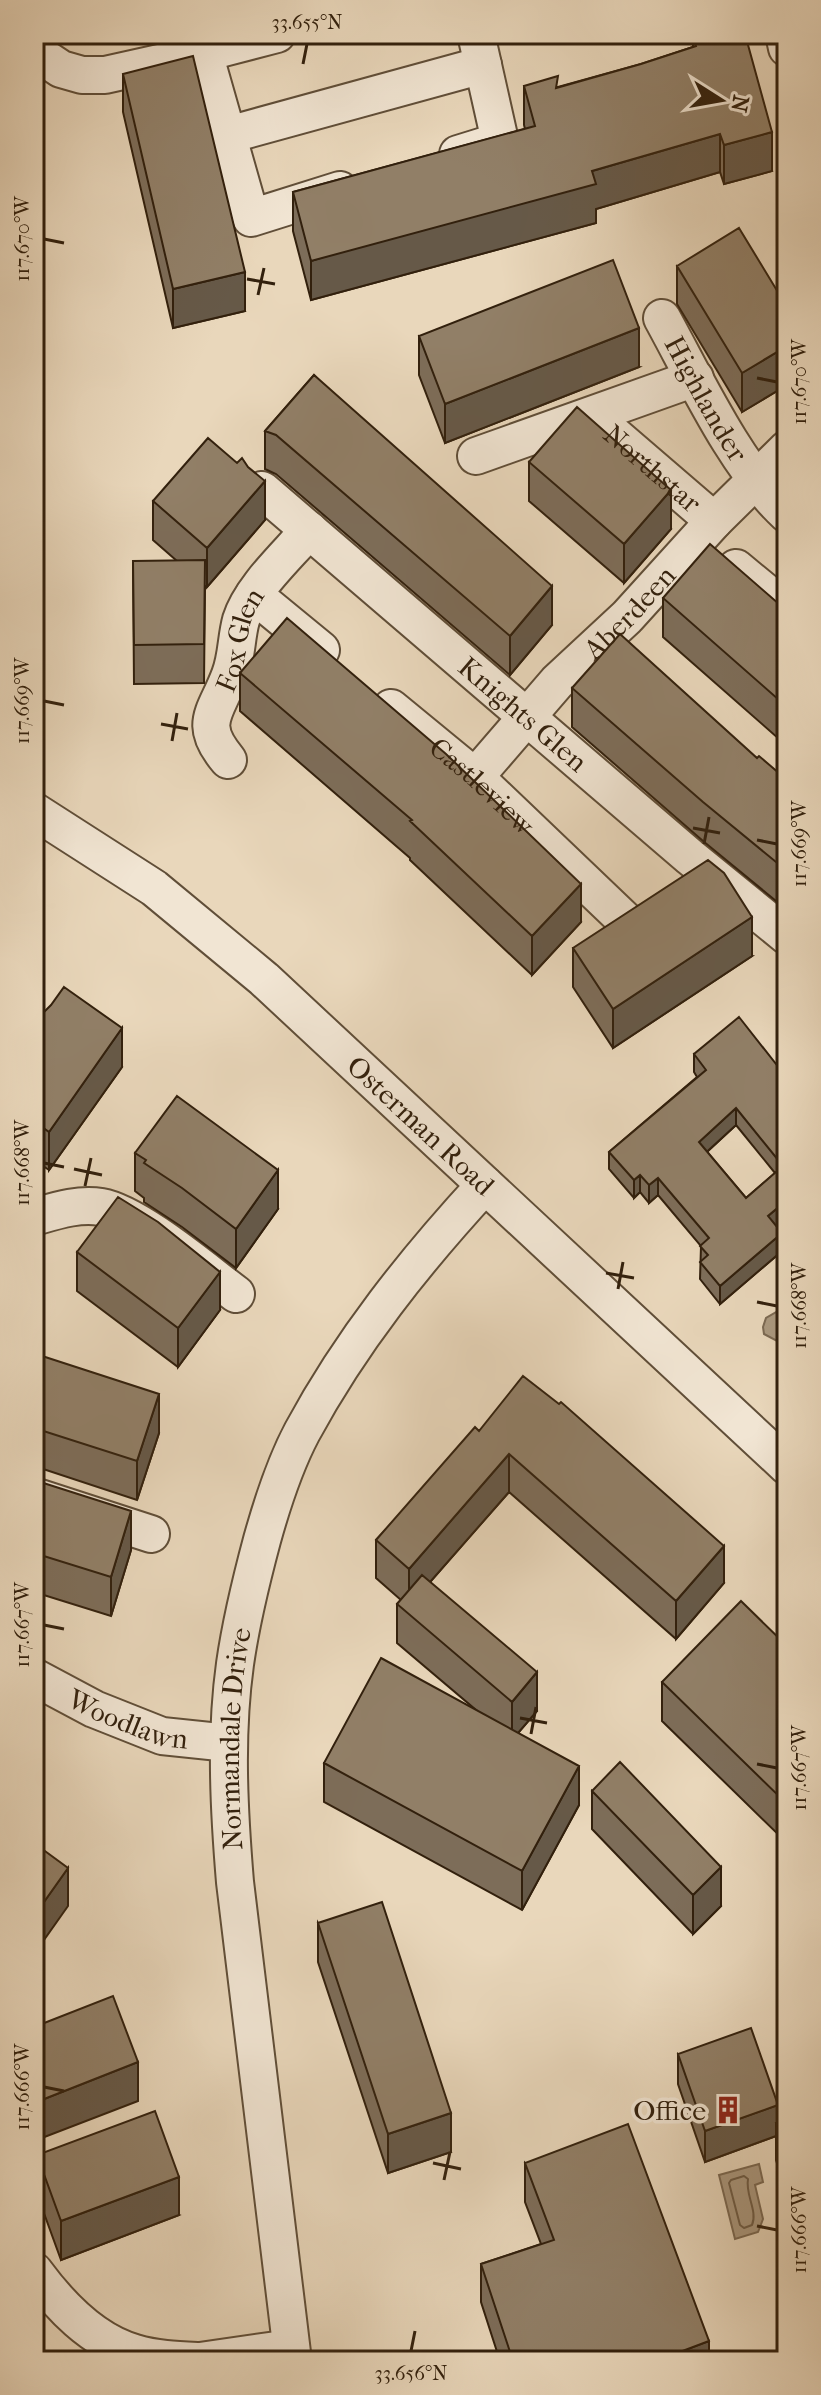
<svg xmlns="http://www.w3.org/2000/svg" width="821" height="2395" font-family="'IM FELL French Canon',serif">
  <style>
    .water { fill: #ab9980; stroke: #7b6952; stroke-width: 2 }
    .lines { fill: none; stroke-linecap: round; stroke-linejoin: round }
    .shore { stroke: #6e5c46; stroke-width: 2 }
    .minor-casing { stroke: #604e38; stroke-width: 40 }
    .minor { stroke: #f1e5d3; stroke-width: 36 }
    .wall { fill: #7d6d59; stroke: #32200d; stroke-width: 2; fill-rule: evenodd }
    .shaded-wall { fill: #665948; stroke: #32200d; stroke-width: 2 }
    .building { fill: #917f67; stroke: #32200d; stroke-width: 2; fill-rule: evenodd }
    .ticks { fill: none; stroke: #32200d; stroke-width: 3 }
    .labels { text-anchor: middle; dominant-baseline: central; stroke-width: 7; stroke-linejoin: round; paint-order: stroke }
    .street-label { font-size: 28px; fill: #32200d; stroke: #f1e5d3 }
    .poi-label { font-size: 28px; fill: #32200d; stroke: #f1e5d3; text-anchor: end }
    .neatline { fill: none; stroke: #32200d; stroke-width: 3 }
    .ticks-label { font-size: 20px; text-anchor: middle; fill: #32200d }
  </style>
  <rect width="100%" height="100%" fill="#e9d7bb"/>
  <filter id="stains"><feTurbulence type="fractalNoise" baseFrequency=".0025" numOctaves="4"/><feColorMatrix values="0 0 0 0 .2 0 0 0 0 .09 0 0 0 0 .02 0 0 0 .5 -.17"/></filter>
  <radialGradient id="worn" r=".72"><stop offset=".6" stop-color="#630" stop-opacity="0"/><stop offset="1" stop-color="#630" stop-opacity=".3"/></radialGradient>
  <path class="water" d="M787,1296v42l-10,3 -13,-7 -1,-7 3,-9 17,-10z
    M759,2164l4,18 -8,3 8,34 -5,13 -23,7 -16,-64z"/>
  <g class="lines">
    <path class="shore" d="M744,2176l4,3c-3,16 10,32 4,46l-8,3 -4,-3 -11,-42 2,-3z"/>
    <defs>
      <g id="minor">
        <path d="M784,34l3,14"/>
        <path d="M34,51l27,18 21,6h23l99,-22 73,-19"/>
        <path d="M204,53l47,165 89,-28"/>
        <path d="M228,135l255,-70"/>
        <path d="M458,154l42,-13 -24,-107"/>
        <path id="s1" d="M662,318c34,62 74,149 125,196"/>
        <path id="s2" d="M592,416l122,105"/>
        <path d="M476,456l219,-78"/>
        <path id="s3" d="M262,490l428,367 97,79"/>
        <path d="M736,568l51,42"/>
        <path d="M254,595l67,55"/>
        <path id="s4" d="M391,708l84,69 155,148"/>
        <path id="s5" d="M228,760c-31,-37 -12,-47 2,-85 7,-18 6,-37 11,-55 10,-32 46,-64 68,-90"/>
        <path id="s6" d="M475,777l82,-95 70,-65 87,-96 73,-72"/>
        <path id="s7" d="M34,811l120,77 110,91 523,487"/>
        <path d="M34,1217c21,-6 45,-14 67,-10 36,6 104,64 135,87"/>
        <path d="M34,1496l117,38"/>
        <path id="s8" d="M34,1677l60,32 68,27 67,7"/>
        <path d="M34,2271c25,34 58,70 101,82 20,6 41,7 62,8"/>
        <path d="M200,2361l91,-13"/>
        <path id="s9" d="M293,2361l-58,-479c-6,-72 -10,-146 0,-218 6,-42 16,-83 27,-124 10,-36 22,-74 40,-108 49,-91 113,-171 183,-247"/>
      </g>
    </defs>
    <use href="#minor" class="minor-casing"/>
    <use href="#minor" class="minor"/>
  </g>
  <path class="wall" d="M693,36l79,135 -48,13 -4,-12 -124,37v14l-285,77 -18,-69v-39l232,-63 -1,-4v-39l34,1 83,-23 52,-17z
    M123,74l122,237 -72,17 -50,-216z
    M677,266l110,41v78l-45,27 -65,-108z
    M419,336l220,31 -194,76 -26,-68z
    M314,375l238,250 -42,50 -234,-201 -11,-5v-38z
    M529,462l142,67 -47,54 -95,-82z
    M153,501l112,19 -58,67 -2,-1 -1,97 -70,1 -1,-123h44l-24,-21z
    M663,598l124,13v135l-124,-109z
    M240,673l341,249 -49,53 -122,-115v-2l-170,-147z
    M572,688l185,70 30,22v130l-84,-69 -131,-114z
    M573,948l179,8 -139,92 -40,-61z
    M34,1014l88,53 -73,103 -15,-10z
    M694,1054l93,24v140l-10,8 5,25 -62,53 -20,-25 1,-33 -43,-51 -9,8 -9,-11 -6,6 -25,-29v-17l88,-75 -3,-5zM736,1125l39,48 -29,25 -39,-46z
    M135,1153l143,56 -42,59 -54,-41 -38,-25v-4l-9,-7z
    M77,1252l143,58 -42,57 -101,-76z
    M34,1371l125,62 -22,67 -103,-34z
    M479,1431l245,152 -48,56 -167,-147 -79,90 107,129 -19,22 61,72 -57,105 -198,-108v-39l152,-53 -79,-67v-39l4,-4 -25,-22v-38z
    M34,1480l97,70 -20,66 -77,-24z
    M787,1646v197l-125,-122v-39z
    M592,1791l129,115 -28,28 -101,-105z
    M318,1923l133,229 -63,21 -70,-211z
    M787,1989v51l-6,-10v-37z
    M678,2054l100,68 9,-2v76l-11,-36v-24l-71,26 -27,-78z
    M37,2155l142,60 -118,45 -24,-66z
    M525,2163l184,198h-209l-19,-59v-38l60,-20 -16,-42z"/>
  <path class="shaded-wall" d="M772,132v39l-48,13v-39z
    M720,134v38l-124,37v14l-285,77v-39l281,-90z
    M245,272v39l-72,17v-39z
    M639,328v39l-194,76v-39z
    M787,346v39l-45,27v-39z
    M265,481v39l-58,67v-39z
    M671,490v39l-47,54v-39z
    M552,586v39l-42,50v-39z
    M581,884v38l-49,53v-39z
    M752,917v39l-139,92v-39z
    M122,1028v39l-73,103v-38z
    M736,1108v17l-37,34v-17z
    M278,1170v39l-42,59v-39z
    M640,1175v17l-6,6v-18z
    M658,1178v17l-9,8v-18z
    M787,1200v18l-19,15v-17z
    M782,1233v18l-62,53v-18z
    M220,1272v38l-42,57v-39z
    M159,1394v39l-22,67v-39z
    M509,1454v38l-100,114v-37z
    M131,1511v39l-20,66v-39z
    M724,1546v37l-48,56v-38z
    M537,1672v39l-25,29v-38z
    M579,1766v39l-57,105v-39z
    M721,1867v39l-28,28v-39z
    M68,1868v38l-34,48v-38z
    M138,2062v39l-104,40v-38z
    M778,2105v24l-2,-6v13l-71,26v-31z
    M451,2113v39l-63,21v-39z
    M179,2177v38l-118,45v-39z
    M709,2341v20h-53z"/>
  <path class="building" d="M700,34h45l27,98 -48,13 -4,-11 -128,37 4,13 -285,77 -18,-69 242,-66 -11,-40 34,-10 -2,12 85,-24 55,-18 -3,-10z
    M193,56l52,216 -72,17 -50,-215z
    M739,228l48,79v39l-45,27 -65,-107z
    M613,260l26,68 -194,76 -26,-68z
    M314,375l238,211 -42,50 -234,-201 -11,-4z
    M577,407l94,83 -47,54 -95,-82z
    M208,438l29,25 5,-5 6,9 17,14 -58,67 -54,-47z
    M710,544l77,67v96l-124,-109z
    M205,560l-1,84 -70,1 -1,-84z
    M287,618l159,136 135,130 -49,52 -122,-115 2,-1 -172,-147z
    M620,634l137,124 2,-2 28,24v91l-84,-69 -131,-114z
    M708,860l16,13 28,44 -139,92 -40,-61z
    M64,987l58,41 -73,104 -15,-11v-107l10,-2 7,-7z
    M739,1017l48,61v122l-19,16 14,17 -62,53 -20,-24 8,-7 -8,-9 9,-8 -51,-60 -9,7 -9,-10 -6,5 -25,-28 97,-82 -12,-16zM736,1108l47,58 -37,32 -47,-56z
    M177,1096l101,74 -42,59 -54,-41 -38,-25 2,-3 -11,-7z
    M118,1197l40,25 62,50 -42,56 -101,-76z
    M39,1355l120,39 -22,67 -103,-33v-57z
    M523,1376l36,28 2,-2 163,144 -48,55 -167,-147 -100,115 -33,-29 99,-113 4,4z
    M34,1480l97,31 -20,66 -77,-24z
    M422,1575l115,97 -25,30 -115,-98z
    M741,1601l46,45v158l-125,-122z
    M381,1658l198,108 -57,105 -198,-108z
    M620,1762l101,105 -28,28 -101,-104z
    M34,1843l34,25 -34,48z
    M382,1902l69,211 -63,21 -70,-211z
    M787,1989v15l-6,-11z
    M113,1996l25,66 -104,41v-76z
    M751,2028l27,77 -73,26 -27,-77z
    M155,2111l24,66 -118,44 -24,-66z
    M787,2120v39l-11,-36z
    M628,2124l81,217 -53,20h-143l-32,-97 73,-24 -29,-77z"/>
  <path class="ticks" d="M303,64l4,-20M44,239l20,4M247,279l28,5M258,295l6,-27M757,378l20,4M44,701l20,4M161,724l27,5M172,741l5,-28M693,828l27,5M757,840l20,4M704,844l5,-27M44,1163l20,4M74,1169l28,6M85,1186l6,-28M606,1273l28,5M618,1289l5,-27M757,1302l20,4M44,1625l20,4M520,1718l27,5M531,1734l5,-27M757,1764l20,4M44,2087l20,4M433,2163l28,6M444,2180l6,-28M757,2226l20,4M411,2351l4,-20"/>
  <defs>
    <symbol id="building-bare" viewBox="-9 -9 18 18"><path d="M-4-6H4V6H1V3H-1V6H-4ZM-2.5-4.3h1.7v1.8h-1.7ZM.8-4.3h1.7v1.8H.8ZM-2.5-1h1.7V.8h-1.7ZM.8-1h1.7V.8H.8Z" fill="#8f2418" stroke="#f1e5d3" stroke-width="2.5" paint-order="stroke"/></symbol>
  </defs>
  <g fill-rule="evenodd">
    <use href="#building-bare" x="708" y="2090" width="40" height="40"/>
  </g>
  <g class="labels">
    <g class="street-label">
      <text stroke="none"><textPath href="#s1" startOffset="92">Highlander</textPath></text>
      <text stroke="none"><textPath href="#s2" startOffset="80">Northstar</textPath></text>
      <text stroke="none"><textPath href="#s6" startOffset="226">Aberdeen</textPath></text>
      <text stroke="none"><textPath href="#s5" startOffset="130">Fox Glen</textPath></text>
      <text stroke="none"><textPath href="#s3" startOffset="344">Knights Glen</textPath></text>
      <text stroke="none"><textPath href="#s4" startOffset="120">Castleview</textPath></text>
      <text stroke="none"><textPath href="#s7" startOffset="500">Osterman Road</textPath></text>
      <text stroke="none"><textPath href="#s8" startOffset="104">Woodlawn</textPath></text>
      <text stroke="none"><textPath href="#s9" startOffset="626">Normandale Drive</textPath></text>
    </g>
    <g class="poi-label">
      <text x="706" y="2110">Office</text>
    </g>
  </g>
  <rect width="821" height="2395" fill="none" stroke="#e9d7bb" stroke-width="88"/>
  <g transform="translate(721 100) rotate(101)" stroke="#f1e5d3" stroke-width="6" paint-order="stroke">
  <path d="M0-6L14 30L0 20L-14 30Z" fill="#32200d"/>
  <text y="-12" font-size="22" font-weight="bold" text-anchor="middle" fill="#32200d">N</text>
  </g>
  <rect x="44" y="44" width="733" height="2307" class="neatline"/>
  <g class="ticks-label">
    <text x="307" y="29">33.655°N</text>
    <text transform="translate(22 239) rotate(-90)" y="7">117.670°W</text>
    <text transform="translate(799 382) rotate(-90)" y="7">117.670°W</text>
    <text transform="translate(22 701) rotate(-90)" y="7">117.669°W</text>
    <text transform="translate(799 844) rotate(-90)" y="7">117.669°W</text>
    <text transform="translate(22 1163) rotate(-90)" y="7">117.668°W</text>
    <text transform="translate(799 1306) rotate(-90)" y="7">117.668°W</text>
    <text transform="translate(22 1625) rotate(-90)" y="7">117.667°W</text>
    <text transform="translate(799 1768) rotate(-90)" y="7">117.667°W</text>
    <text transform="translate(22 2087) rotate(-90)" y="7">117.666°W</text>
    <text transform="translate(799 2230) rotate(-90)" y="7">117.666°W</text>
    <text x="411" y="2380">33.656°N</text>
  </g>
  <rect width="100%" height="100%" filter="url(#stains)"/>
  <rect width="100%" height="100%" fill="url(#worn)"/>
</svg>
